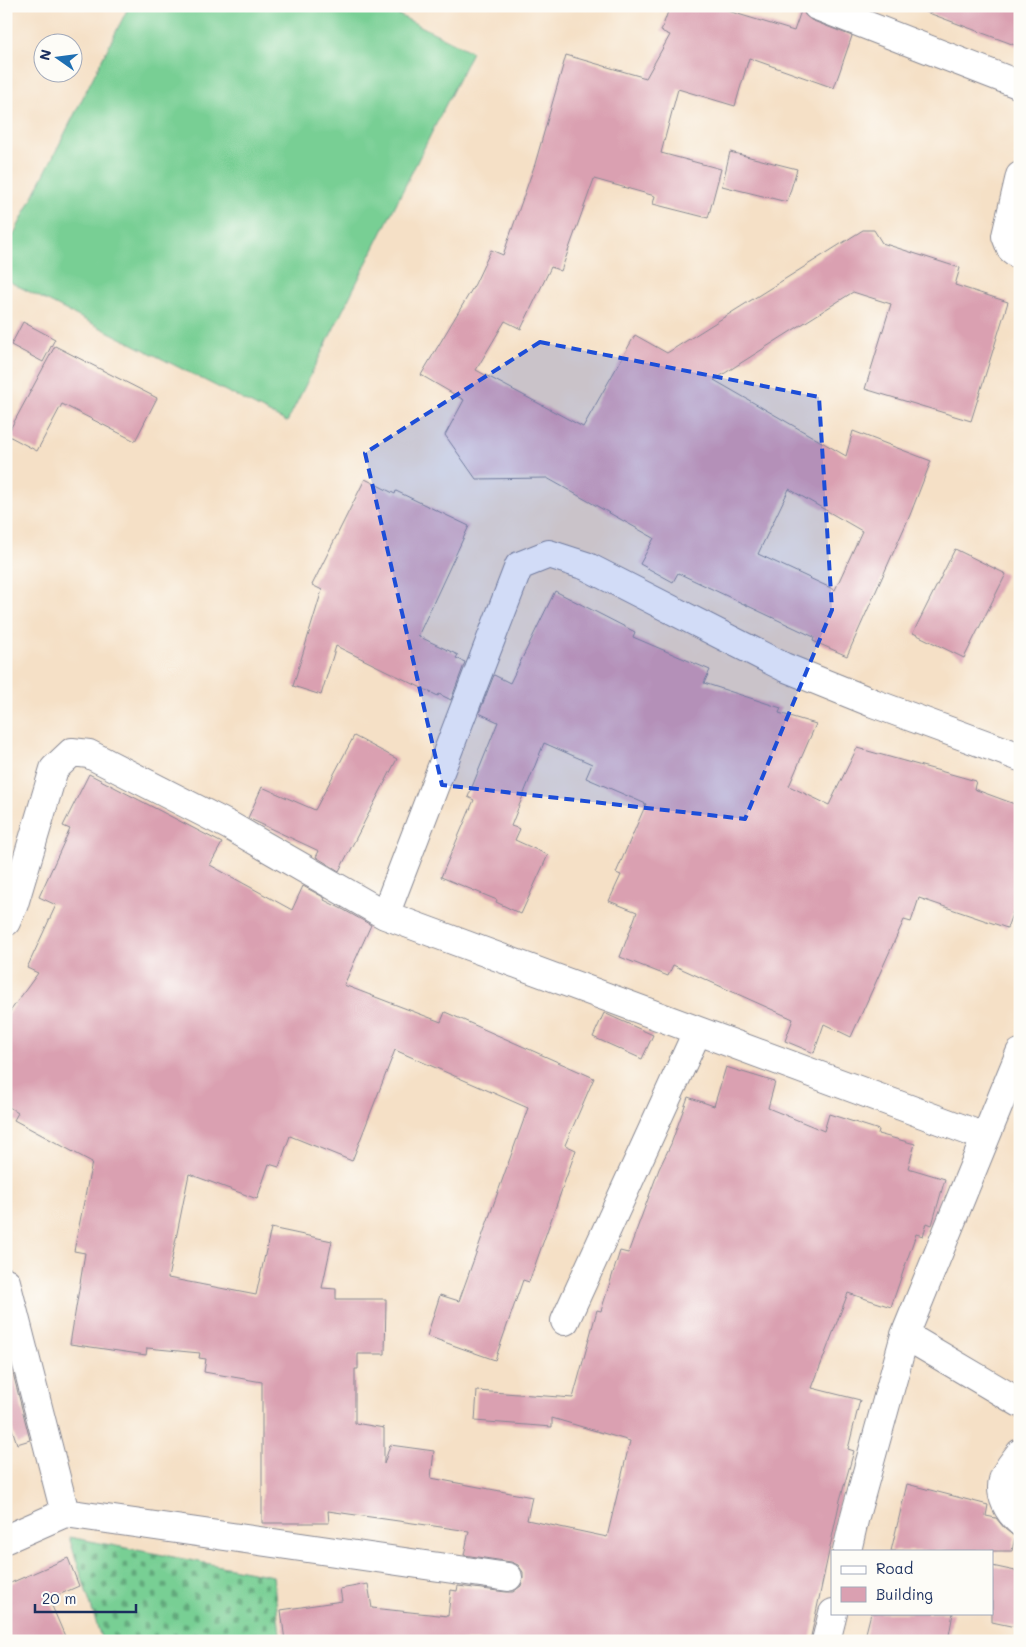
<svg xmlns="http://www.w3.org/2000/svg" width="1026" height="1647" font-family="Mali,sans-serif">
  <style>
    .cemetery { fill: url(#cemetery-stones); stroke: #4a7f79 }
    .garden { fill: #78cf94; stroke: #4a7f79 }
    .building { fill: #daa0b1; fill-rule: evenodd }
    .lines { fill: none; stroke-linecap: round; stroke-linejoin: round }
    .street-casing { stroke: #888892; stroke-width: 30 }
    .street { stroke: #fff; stroke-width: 28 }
    .marked { fill: #1d4ed8; fill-opacity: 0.2; stroke: #1d4ed8; stroke-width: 4; stroke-dasharray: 10 6; stroke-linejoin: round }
  </style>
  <defs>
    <pattern id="cemetery-stones" width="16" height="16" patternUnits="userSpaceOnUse" patternTransform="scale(1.25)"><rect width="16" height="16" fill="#78cf94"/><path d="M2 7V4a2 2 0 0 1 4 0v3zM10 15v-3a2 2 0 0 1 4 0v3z" fill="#62a87c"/></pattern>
  </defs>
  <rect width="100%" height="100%" fill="#fdfcf7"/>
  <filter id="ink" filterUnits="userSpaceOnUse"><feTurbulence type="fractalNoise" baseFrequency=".02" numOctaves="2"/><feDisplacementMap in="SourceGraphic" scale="10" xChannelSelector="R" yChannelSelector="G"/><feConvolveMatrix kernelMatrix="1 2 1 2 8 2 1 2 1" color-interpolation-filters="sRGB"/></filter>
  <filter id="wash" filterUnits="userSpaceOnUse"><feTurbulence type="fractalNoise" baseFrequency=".0096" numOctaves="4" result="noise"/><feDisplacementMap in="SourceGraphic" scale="20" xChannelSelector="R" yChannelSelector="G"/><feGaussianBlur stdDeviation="1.12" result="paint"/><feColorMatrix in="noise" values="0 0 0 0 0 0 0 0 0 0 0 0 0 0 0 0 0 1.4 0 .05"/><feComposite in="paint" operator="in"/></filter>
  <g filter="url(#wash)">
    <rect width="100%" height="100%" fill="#f5e0c6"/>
    <path class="cemetery" d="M69,1537l204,39 8,65h-179z"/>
    <path class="garden" d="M129,6h252l91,46 -185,370 -281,-142v-30z"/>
    <g id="blocks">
      <path class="building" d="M670,6h60l-2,5 66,20 8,-23 3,7 6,5 41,16 -18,52 -85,-30 -14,48 -57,-17 -17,64 60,16 -13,49 -55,-14 2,-8 -61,-17 -33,92 -10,-4 -30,62 -16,-8 -29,49 107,57 52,-92 32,18 196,-123h11l8,13 78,25 -5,17 53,17 -37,119 -106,-32 26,-85 -38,-12 -139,88 132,76 7,-25 78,30 -21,54 -63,141 -34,-15 1,-4 -136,-64 -5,9 -33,-18 14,-26 -107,-60 -71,1 -31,-44 19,-35 -43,-25 54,-91 16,-34 12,5 32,-91 31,-109 80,23 24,-43 -9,-4zM789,489l73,42 -27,59 -77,-36z
        M919,6h101v41l-102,-38z
        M730,152l67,17 -10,33 -65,-16z
        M23,322l32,17 -12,23 -32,-17z
        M55,346l102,52 -22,43 -73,-37 -25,47 -30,-16z
        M365,479l30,15 1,-3 73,35 -51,110 40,19 -2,3 9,4 -14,38 -12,-6 -1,2 -102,-50 -15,49 -28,-9 29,-96 -10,-5z
        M955,549l51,25 -42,84 -51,-25z
        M555,591l80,41 -2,5 77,33 -6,13 77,25 -2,5 37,11 -27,62 40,19 28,-57 119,33 -2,8 46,17v86l-13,36 -88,-30 -8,24 -7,-2 -53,117 -27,-13 -10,29 -29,-12 8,-22 -120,-54 -5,11 -48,-19 17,-45 -28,-11 12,-26 -5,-2 30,-69 -60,-26 6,-14 -48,-21 -33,83 9,3 -5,11 33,15 -27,59 -25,-12 1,-2 -56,-23 33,-77 -6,-3 30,-75 -19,-9 15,-38 16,8z
        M354,736l43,23 -58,112 -23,-14 3,-6 -71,-33 14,-31 53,23z
        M89,774l133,69 -12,22 82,45 11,-24 22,12 -1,2 20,10 27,15 -27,60 97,37 4,-10 149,66 -29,67 11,5 -47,132 -6,-2 -28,80 -68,-24 13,-41 19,6 69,-193 -133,-58 -43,111 -62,-25 -11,31 -10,-3 -12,35 -68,-25 -21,104 88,17 15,-67 61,13 -10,47 14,1v10h50l-1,55h-27v15h-3v54l29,5v36l6,-19 44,6 -3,27 101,19 -5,23 80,17 23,-96 -78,-23v9l-77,-6 2,-30 96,7 24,-88 4,1 19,-60 8,2 31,-84 12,-25 17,-47 26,9 12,-39 49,15 -7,26 56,23 5,-17 50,16 -1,4 37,10 -7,24 37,11 -13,46 -5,-2 -4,13 -7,-2 -25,73 -43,-14 -36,95 48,12 -12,49 6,2 -14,49 -30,141h-525l-4,-31 61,-9 -2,-12 28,-5 4,24 76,8 3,-26 6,1 1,-5 48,6h7l8,-6 2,-7v-7l-5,-7 -7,-3 -47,-7 5,-24 -141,-20 1,12h-67v-141l-58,-10 2,-13 -7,-1 1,-5 -53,-5 -1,7 -76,-11 15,-91 -11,-2 18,-89 -78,-42 4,-7 -12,-8v-88l32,-44 -11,-5 29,-63 -17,-8 31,-68 -7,-3z
        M604,1013l49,22 -11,24 -49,-22z
        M6,1346l24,94 -13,4 -11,-34z
        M907,1484l81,21 -2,11 10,2 9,11 10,8 -3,14h-121z
        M68,1558l11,28 -30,13 18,42h-61v-56z
        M992,1566l28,6v56l-28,-6z
        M871,1613h82l-5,28h-84z"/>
    </g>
  </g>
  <g filter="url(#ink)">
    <use href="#blocks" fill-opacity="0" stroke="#888892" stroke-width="1"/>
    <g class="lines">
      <defs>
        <path id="street" d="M817,6l203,79
          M1020,176l-14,60 5,13 9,7
          M385,915l134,-349 30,-12 37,12 198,101 89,36 147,54
          M6,922l8,-18 40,-135 18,-17 17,2 141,72 155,89 600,222
          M6,1282l59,231
          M565,1321l132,-289
          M905,1335l115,68
          M1020,1453c-5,7 -15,18 -17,27 -4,15 5,32 17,42
          M6,1539l59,-26 443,64
          M847,1551l8,-35 50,-181 115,-282
          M826,1641l7,-28"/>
      </defs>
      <use href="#street" class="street-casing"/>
      <use href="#street" class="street"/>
    </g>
  </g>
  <path class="marked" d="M540,342l279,55 13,213 -87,209 -303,-34 -77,-332z"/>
  <rect width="1026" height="1647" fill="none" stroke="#fdfcf7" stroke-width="25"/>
  <rect x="831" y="1550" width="162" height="65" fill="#fdfcf7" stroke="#a3aaba"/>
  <rect x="841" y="1566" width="25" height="8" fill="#ffffff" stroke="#a3aaba"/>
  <text x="876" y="1574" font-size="15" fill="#1b2f5e">Road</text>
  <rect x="841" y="1587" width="25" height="15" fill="#daa0b1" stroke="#a3aaba"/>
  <text x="876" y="1600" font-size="15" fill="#1b2f5e">Building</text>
  <g transform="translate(58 58) rotate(284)"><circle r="24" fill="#fdfcf7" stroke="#a3aaba"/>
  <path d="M0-4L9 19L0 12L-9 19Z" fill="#1f6fb2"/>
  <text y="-8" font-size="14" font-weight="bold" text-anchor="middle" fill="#1b2f5e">N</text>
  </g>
  <path d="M35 1604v8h101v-8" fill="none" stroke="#1b2f5e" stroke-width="2.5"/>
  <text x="42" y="1604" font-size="15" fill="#1b2f5e" stroke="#fdfcf7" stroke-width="4" paint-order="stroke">20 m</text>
</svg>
